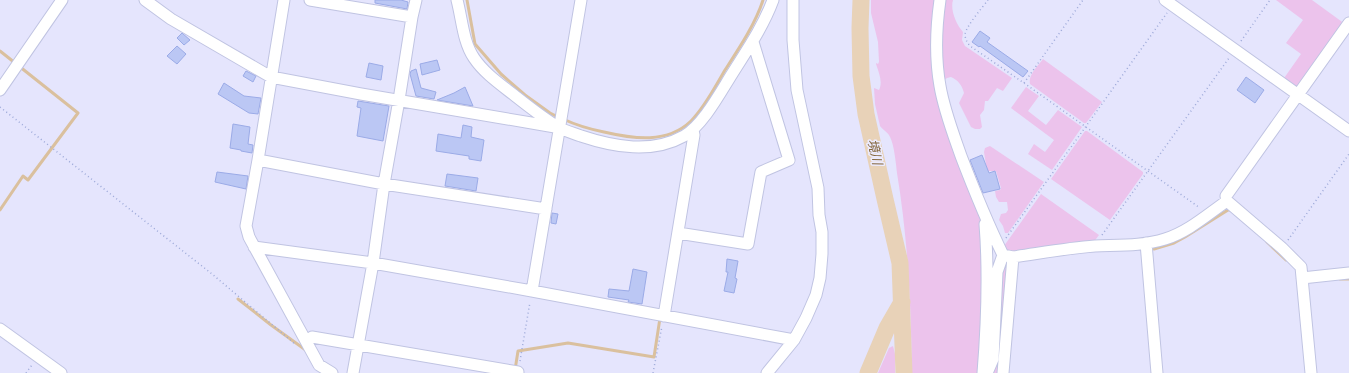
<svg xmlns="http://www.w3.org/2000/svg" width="1349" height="373" font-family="'Asap Condensed','Noto Sans JP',sans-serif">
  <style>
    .green { fill: #ecc3ec }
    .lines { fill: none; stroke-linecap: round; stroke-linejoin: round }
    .stream { stroke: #dac09e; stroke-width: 3 }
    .river { stroke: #e8d2b8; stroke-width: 17 }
    .building { fill: #bbc7f4; stroke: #9babe7 }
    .minor-casing { stroke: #c0c4e2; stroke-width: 13 }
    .path { stroke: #9eaad9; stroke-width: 1.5; stroke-dasharray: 1 3; stroke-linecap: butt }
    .minor { stroke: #fff; stroke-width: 11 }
    .labels { text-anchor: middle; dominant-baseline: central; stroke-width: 3; stroke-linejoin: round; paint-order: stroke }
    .water-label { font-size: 13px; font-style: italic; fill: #85673f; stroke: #edecff }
  </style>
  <rect width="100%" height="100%" fill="#e5e5fd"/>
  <path class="green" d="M871,0h66l-2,78 46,138 3,49 -4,108h-68c-1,-67 -4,-134 -15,-200 -1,-9 -3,-29 -7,-36 -2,-5 -7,-7 -10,-11l-5,-22 -1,-16 5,2c4,-8 0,-17 -3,-26v-1l2,1 1,-2 -1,-20 -7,-29z
    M943,0h10c-3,10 3,24 10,32l-1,8 3,6 47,32 -9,13 -6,-3 -9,13h-3l-1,9 -4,5 2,12 -2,2h-5l-4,-2 -12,-24 5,-10c-2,-8 -6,-13 -13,-16l-4,1 -4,3 -3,-57z
    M1276,0h36l33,24 -47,65 -16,-8 19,-27 -15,-11 17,-23z
    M1043,59l59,43 -16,21h-2l-54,-39c-2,-9 8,-18 13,-25z
    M1026,87l13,9 -11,15 18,14 12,-15 24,17 -30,43 -24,-16 6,-10 11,8 9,-12 -43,-32z
    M1085,131h2l56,41v2l-33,46 -59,-41z
    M990,146l54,36 -36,51h-3l-2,-7 -4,-6 2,-6 5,-1 2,-3 -1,-8h-8l-3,-5 -1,-6 5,-1 1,-2 -5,-17h-9l-3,-19 1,-4z
    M1041,194l58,41 -6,8 -83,10 -4,-2 -2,-5z
    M1005,268l2,1 -8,104h-9l12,-103z
    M893,346l2,8v19h-17l11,-25z"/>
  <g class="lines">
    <path class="stream" d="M467,0l8,44 26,30 24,21 25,18 8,4
      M0,51l78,62 -50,67 -5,-4 -23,34
      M563,119c15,7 26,10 41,13 30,7 63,12 87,-11 14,-14 24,-34 34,-51 13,-20 31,-47 38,-70
      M1267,242l19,18
      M1154,249l20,-6 11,-6 43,-27h3
      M1340,279h9
      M238,299l33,26 36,26
      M515,370l3,-19 50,-8 86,14 6,-39"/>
    <path class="river" d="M861,0l-1,28 1,48 5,38 19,85 15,64 4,110
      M868,373l19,-45 15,-26"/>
  </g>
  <path class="building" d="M375,0h26l7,2 -1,7 -32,-6z
    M980,31l10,7 -3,4 41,29 -5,6 -43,-31 -1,1 -7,-5z
    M182,33l8,7 -6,5 -7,-7z
    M177,46l9,8 -9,10 -10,-8z
    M437,60l3,10 -18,5 -2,-11z
    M369,63l14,3 -2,14 -15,-3z
    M416,69l5,19 15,4 -2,7 -18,-3 -6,-22 1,-3z
    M246,71l10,5 -3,6 -10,-6z
    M1246,77l18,13 -9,13 -18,-13z
    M224,83l20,13 17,2 -3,16 -9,-1 -31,-19z
    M465,87l8,19 -36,-6 17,-7z
    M358,101l31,5 -6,35 -26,-5 4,-28 -4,-1z
    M233,124l17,3 -2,17 5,1 -1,8 -11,-2v-1l-11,-2z
    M463,125l9,2 -1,10 13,3 -3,21 -12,-2v-3l-33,-5 2,-17 23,4z
    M982,155l7,18 6,-2 5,18 -17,4 -13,-33z
    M217,172l31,4 -2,13 -31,-7z
    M447,174l31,4 -2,13 -31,-5z
    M552,213l6,1 -2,10 -5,-1z
    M727,259l11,2 -3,17 2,1 -3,14 -10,-2 4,-19h-2z
    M633,269l14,3 -5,32 -14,-2 1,-2 -21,-3 1,-8 20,2z"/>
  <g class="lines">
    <defs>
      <path id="minor" d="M145,0l26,19 100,58 90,17 194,33
        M284,0l-26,160 -12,66 3,11 70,128 13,8
        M310,0l102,17
        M457,0c5,19 6,42 17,58 10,15 26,26 40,37 14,11 29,23 44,32 7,4 15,6 23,9 33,11 71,18 103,0 19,-11 36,-43 48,-62 15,-24 31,-47 41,-74
        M940,0c-4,28 -5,58 0,86 4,24 13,47 21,70 13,34 26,66 42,99l-6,17 -4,87 -6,14
        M1165,0l184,131
        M0,90l62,-90
        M258,160l126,24 162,25
        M678,233l70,11 13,-72 28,-12 -36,-118
        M1146,243l11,130
        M254,247l119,16 159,28 262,49
        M1003,255l10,2c28,-4 55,-9 82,-11 24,-1 48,0 70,-7 23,-7 43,-25 62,-38
        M1302,278l47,-5
        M532,291l49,-291
        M664,316l30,-181 -1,-5
        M0,329l61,44
        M312,337l206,35
        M353,373l20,-110 11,-79 15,-84 13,-83 4,-17
        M767,373l27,-33 12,-22 10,-23 4,-17 2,-24v-22l-3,-17 -1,-27 -21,-98 -4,-50v-40
        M983,373c4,-50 6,-99 2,-149
        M1003,373l10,-116
        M1311,373l-10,-106 -19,-19 -55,-47 -1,-5 123,-173"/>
    </defs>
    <use href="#minor" class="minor-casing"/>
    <path class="path" d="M988,0c-6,8 -21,25 -23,34 0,5 2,8 5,12l54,37 176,125
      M1241,41l29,-41
      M1024,83l59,-83
      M0,107l212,167 83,70
      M1102,235l127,-177
      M1006,238l161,-225
      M1288,240l61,-86
      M520,361l10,-59
      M26,373l6,-8
      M653,373l9,-47"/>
    <use href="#minor" class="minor"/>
  </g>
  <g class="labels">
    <g class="water-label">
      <text transform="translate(875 152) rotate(77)">境川</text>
    </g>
  </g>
</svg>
